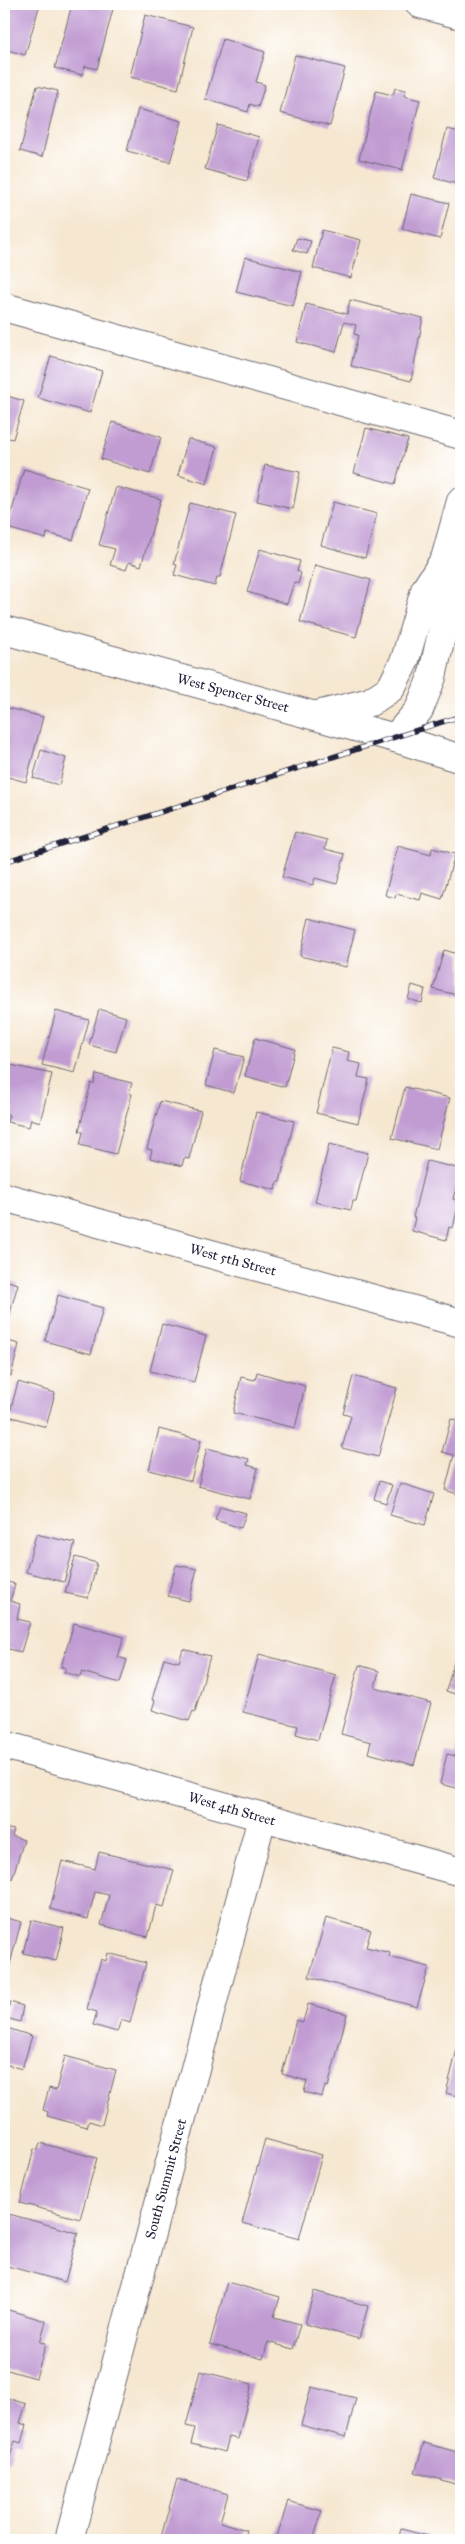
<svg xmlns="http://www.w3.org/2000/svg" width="465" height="2544" font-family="'IM FELL Great Primer',serif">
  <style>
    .building { fill: #c19cd3 }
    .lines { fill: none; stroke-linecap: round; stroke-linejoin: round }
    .minor-casing { stroke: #6c676f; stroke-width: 30 }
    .minor { stroke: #fff; stroke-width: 28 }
    .rail-casing { stroke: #22223b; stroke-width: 5.5 }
    .rail { stroke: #fff; stroke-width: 4; stroke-dasharray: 11; stroke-linecap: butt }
    .labels { text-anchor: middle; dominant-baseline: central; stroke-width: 4.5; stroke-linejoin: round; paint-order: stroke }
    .street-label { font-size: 14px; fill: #22223b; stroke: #fff }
  </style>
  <rect width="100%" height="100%" fill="#fff"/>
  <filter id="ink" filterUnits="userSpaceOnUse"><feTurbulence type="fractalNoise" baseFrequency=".02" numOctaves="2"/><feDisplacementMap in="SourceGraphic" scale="10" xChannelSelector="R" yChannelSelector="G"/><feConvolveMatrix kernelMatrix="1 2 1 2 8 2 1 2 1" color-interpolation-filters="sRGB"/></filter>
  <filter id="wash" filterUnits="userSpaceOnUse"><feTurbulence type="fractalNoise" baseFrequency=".0096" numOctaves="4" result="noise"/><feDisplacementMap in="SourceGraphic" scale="20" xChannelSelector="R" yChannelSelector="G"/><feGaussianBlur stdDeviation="1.12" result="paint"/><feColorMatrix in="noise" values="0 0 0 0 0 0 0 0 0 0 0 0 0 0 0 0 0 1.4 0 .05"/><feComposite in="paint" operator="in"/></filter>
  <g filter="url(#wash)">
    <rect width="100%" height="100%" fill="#f6e7d0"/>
    <g id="blocks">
      <path class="building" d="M4,4h36l-15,51 -21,-6z
        M72,4h19l22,5 -16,60 -12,-3 -3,9 -27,-7z
        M145,15l48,12 -15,62 -48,-12z
        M223,39l42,13 -9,30 9,3 -7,22 -8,-3 -2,8 -43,-13z
        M295,55l50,13 -15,58 -50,-13z
        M37,86l21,5 -16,66 -22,-6z
        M395,88l11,2 -2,6 16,4 -18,70 -43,-11 17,-68 17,4z
        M138,109l44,12 -12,41 -43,-11z
        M461,116v69l-27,-7 13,-49 9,2z
        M218,125l41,12 -12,44 -42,-12z
        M411,194l38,9 -9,36 -38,-10z
        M322,230l39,10 -10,38 -38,-10z
        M297,238l14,3 -4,13 -14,-4z
        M245,257l57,15 -9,34 -57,-14z
        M350,300l73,18 -12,63 -60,-15 7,-31 -4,-1 2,-9 -12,-3 -8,30 -39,-10 9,-38 41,10z
        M51,356l51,15 -12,42 -52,-15z
        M4,395l20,6 -11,38 -9,-2z
        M112,422l49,15 -11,37 -49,-15z
        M366,428l42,11 -13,45 -41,-11z
        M188,439l29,8 -10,37 -29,-9z
        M265,465l35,7 -7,37 -36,-8z
        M24,469l64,19 -15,52 -26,-7 -1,6 -39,-11z
        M116,487l45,12 -20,67 -12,-4 -3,8 -16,-5 5,-16 -16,-4z
        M333,502l44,12 -12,44 -44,-13z
        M190,503l46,12 -16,62h-3l-2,9 -41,-11 3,-10 -3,-1z
        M260,549l40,12 -3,10 4,2 -3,11 -4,-2 -7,22 -40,-12z
        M315,565l56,15 -15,57 -56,-15z
        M4,707l39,10 -17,65 -22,-6z
        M41,750l25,8 -7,27 -26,-7z
        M295,832l32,8 -2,9 20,5 -8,30 -22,-6 -2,7 -31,-8z
        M398,846l33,9 1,-7 23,6 -13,45 -20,-6 -2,7 -24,-6 -1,4 -10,-3z
        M309,918l46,12 -9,37 -46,-11z
        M444,950l17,5v41l-28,-7z
        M412,985l13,4 -3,14 -14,-4z
        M99,1009l27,8 -10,35 -27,-7z
        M56,1011l33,9 -14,53 -33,-8z
        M255,1038l40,11 -10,38 -40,-11z
        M332,1048l17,4 -2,9 14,3 -3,13 11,2 -11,44 -42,-10z
        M215,1050l29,7 -10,36 -28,-8z
        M11,1065l41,9 -12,48 -9,-3 -2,8 -22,-5 2,-7 -5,-2v-16z
        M96,1074l36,9 -3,10 3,1 -16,60 -36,-9 3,-13 -4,-1 12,-48 3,1z
        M405,1087l45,11 -13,51 -45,-11z
        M160,1101l41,10 -12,48 -5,-1 -2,8 -32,-8 2,-8 -5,-1z
        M256,1112l38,9 -14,61h-3l-2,8 -35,-9z
        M329,1144l39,9 -12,48h-3l-2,9 -36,-8z
        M427,1161l34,8 -8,30 6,2 -6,27 -4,-1 -3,13 -34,-9 3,-13 -2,-1z
        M4,1280l14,4 -14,50z
        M58,1295l45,13 -12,46 -46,-13z
        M162,1324l44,12 -12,46 -44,-11z
        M4,1340l15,4 -8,32 -7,-2z
        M257,1372l48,14 -10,42 -62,-15 8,-36 14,3z
        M353,1376l44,12 -19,69 -36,-9 9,-32 -8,-2z
        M18,1382l37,11 -9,34 -37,-11z
        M451,1419l10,2v74l-16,-5 9,-35 -12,-3z
        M159,1429l42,11 -10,41 -42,-11z
        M207,1448l42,11 -2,6 11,3 -8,31 -52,-13z
        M379,1481l13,4 -6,18 -12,-4z
        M400,1483l34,11 -9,31 -35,-10z
        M220,1506l26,7 -5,15 -26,-8z
        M36,1534l39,9 -11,39 -38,-10z
        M75,1557l22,6 -9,35 -23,-5z
        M176,1565l21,4 -8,32 -21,-5z
        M4,1581l11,3 -5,17 10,3 -3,15 13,3 -9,30 -13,-3 -1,2 -3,-1z
        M74,1623l50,14 -6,20 9,3 -7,23 -38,-11 -2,5 -16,-5 2,-4 -5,-1z
        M461,1637v59l-15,-5z
        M183,1649l27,7 -15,56 -2,-1 -4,10 -37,-11 3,-10h-3l12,-42 15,4z
        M259,1654l77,21 -18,65 -22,-6 2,-8 -55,-14z
        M359,1665l20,6 -4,17 56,15 -17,62 -46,-12 3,-11 -30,-8z
        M461,1738v51l-21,-5 7,-30 9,2z
        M4,1828l10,2 -2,6 12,4 -12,39 -8,-2z
        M99,1852l75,18 -10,37 -8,-2 -8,32 -47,-12 8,-30 -14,-3 -7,27 -38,-10 12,-48 33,8z
        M4,1917l17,5 -17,65z
        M326,1918l45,12 -5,17 24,6 -1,4 40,10 -12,40 -108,-30z
        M31,1920l33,8 -8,33 -33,-8z
        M108,1953l38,10 -16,60 -9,-3 -4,12 -24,-7 4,-13 -10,-3 14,-50 5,2z
        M10,2002l13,4 -3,16 -14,-4z
        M308,2004l39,10 -19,73 -3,-1 -3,11 -18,-5 3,-11 -25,-7 14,-54 7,2z
        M4,2027l28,9 -10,33 -18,-5z
        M458,2045h3v52l-15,-4z
        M65,2056l51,14 -14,55 -13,-4 -2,6 -40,-11 1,-4 -5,-2 6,-22 7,2z
        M265,2139l57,16 -23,84 -57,-16z
        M40,2143l57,15 -17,61 -60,-16 14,-54 4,1z
        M9,2214l69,19 -13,49 -61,-17v-34z
        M227,2282l53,15 -6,20 26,7 -7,25 -25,-7 -5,17 -53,-15z
        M314,2291l54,15 -9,33 -54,-15z
        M5,2309l41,12 -6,21 6,1 -10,35 -32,-9z
        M200,2371l52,13 -14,55 -9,-2 -4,15 -34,-8 4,-16 -9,-2z
        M311,2387l45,11 -10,39 -45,-12z
        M4,2397l22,7 -6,19 6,2 -5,18 -6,-2 -6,19 -5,-1z
        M424,2443l37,10v20l-3,12 -43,-13z
        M177,2479l51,15 -8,28 26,8 -3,10h-72l-10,-3z
        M288,2501l34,10 -9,29h-37z
        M401,2529l42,11h-45z"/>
    </g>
  </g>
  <g filter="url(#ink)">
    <use href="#blocks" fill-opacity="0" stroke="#6c676f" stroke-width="1"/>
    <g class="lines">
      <defs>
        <path id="minor" d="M420,4l41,11
          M4,307l457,128
          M4,630l391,108 66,21
          M317,715l53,-13 21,-14 14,-28 20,-70 20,-31 16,-58
          M395,738l24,-28 13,-33 19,-84 -6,-34
          M4,1197l457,126
          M4,1745l457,127
          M69,2540l193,-722"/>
      </defs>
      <use href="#minor" class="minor-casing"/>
      <use href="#minor" class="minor"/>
      <defs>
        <path id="rail" d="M4,862l457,-146"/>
      </defs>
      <use href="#rail" class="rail-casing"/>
      <use href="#rail" class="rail"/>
    </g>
  </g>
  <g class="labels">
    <g class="street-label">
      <text transform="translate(233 693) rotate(15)">West Spencer Street</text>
      <text transform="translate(233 1260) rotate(15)">West 5th Street</text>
      <text transform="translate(232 1809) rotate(16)">West 4th Street</text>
      <text transform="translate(166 2179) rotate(-75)">South Summit Street</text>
    </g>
  </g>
  <rect width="465" height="2544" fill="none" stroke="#fff" stroke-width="20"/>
</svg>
